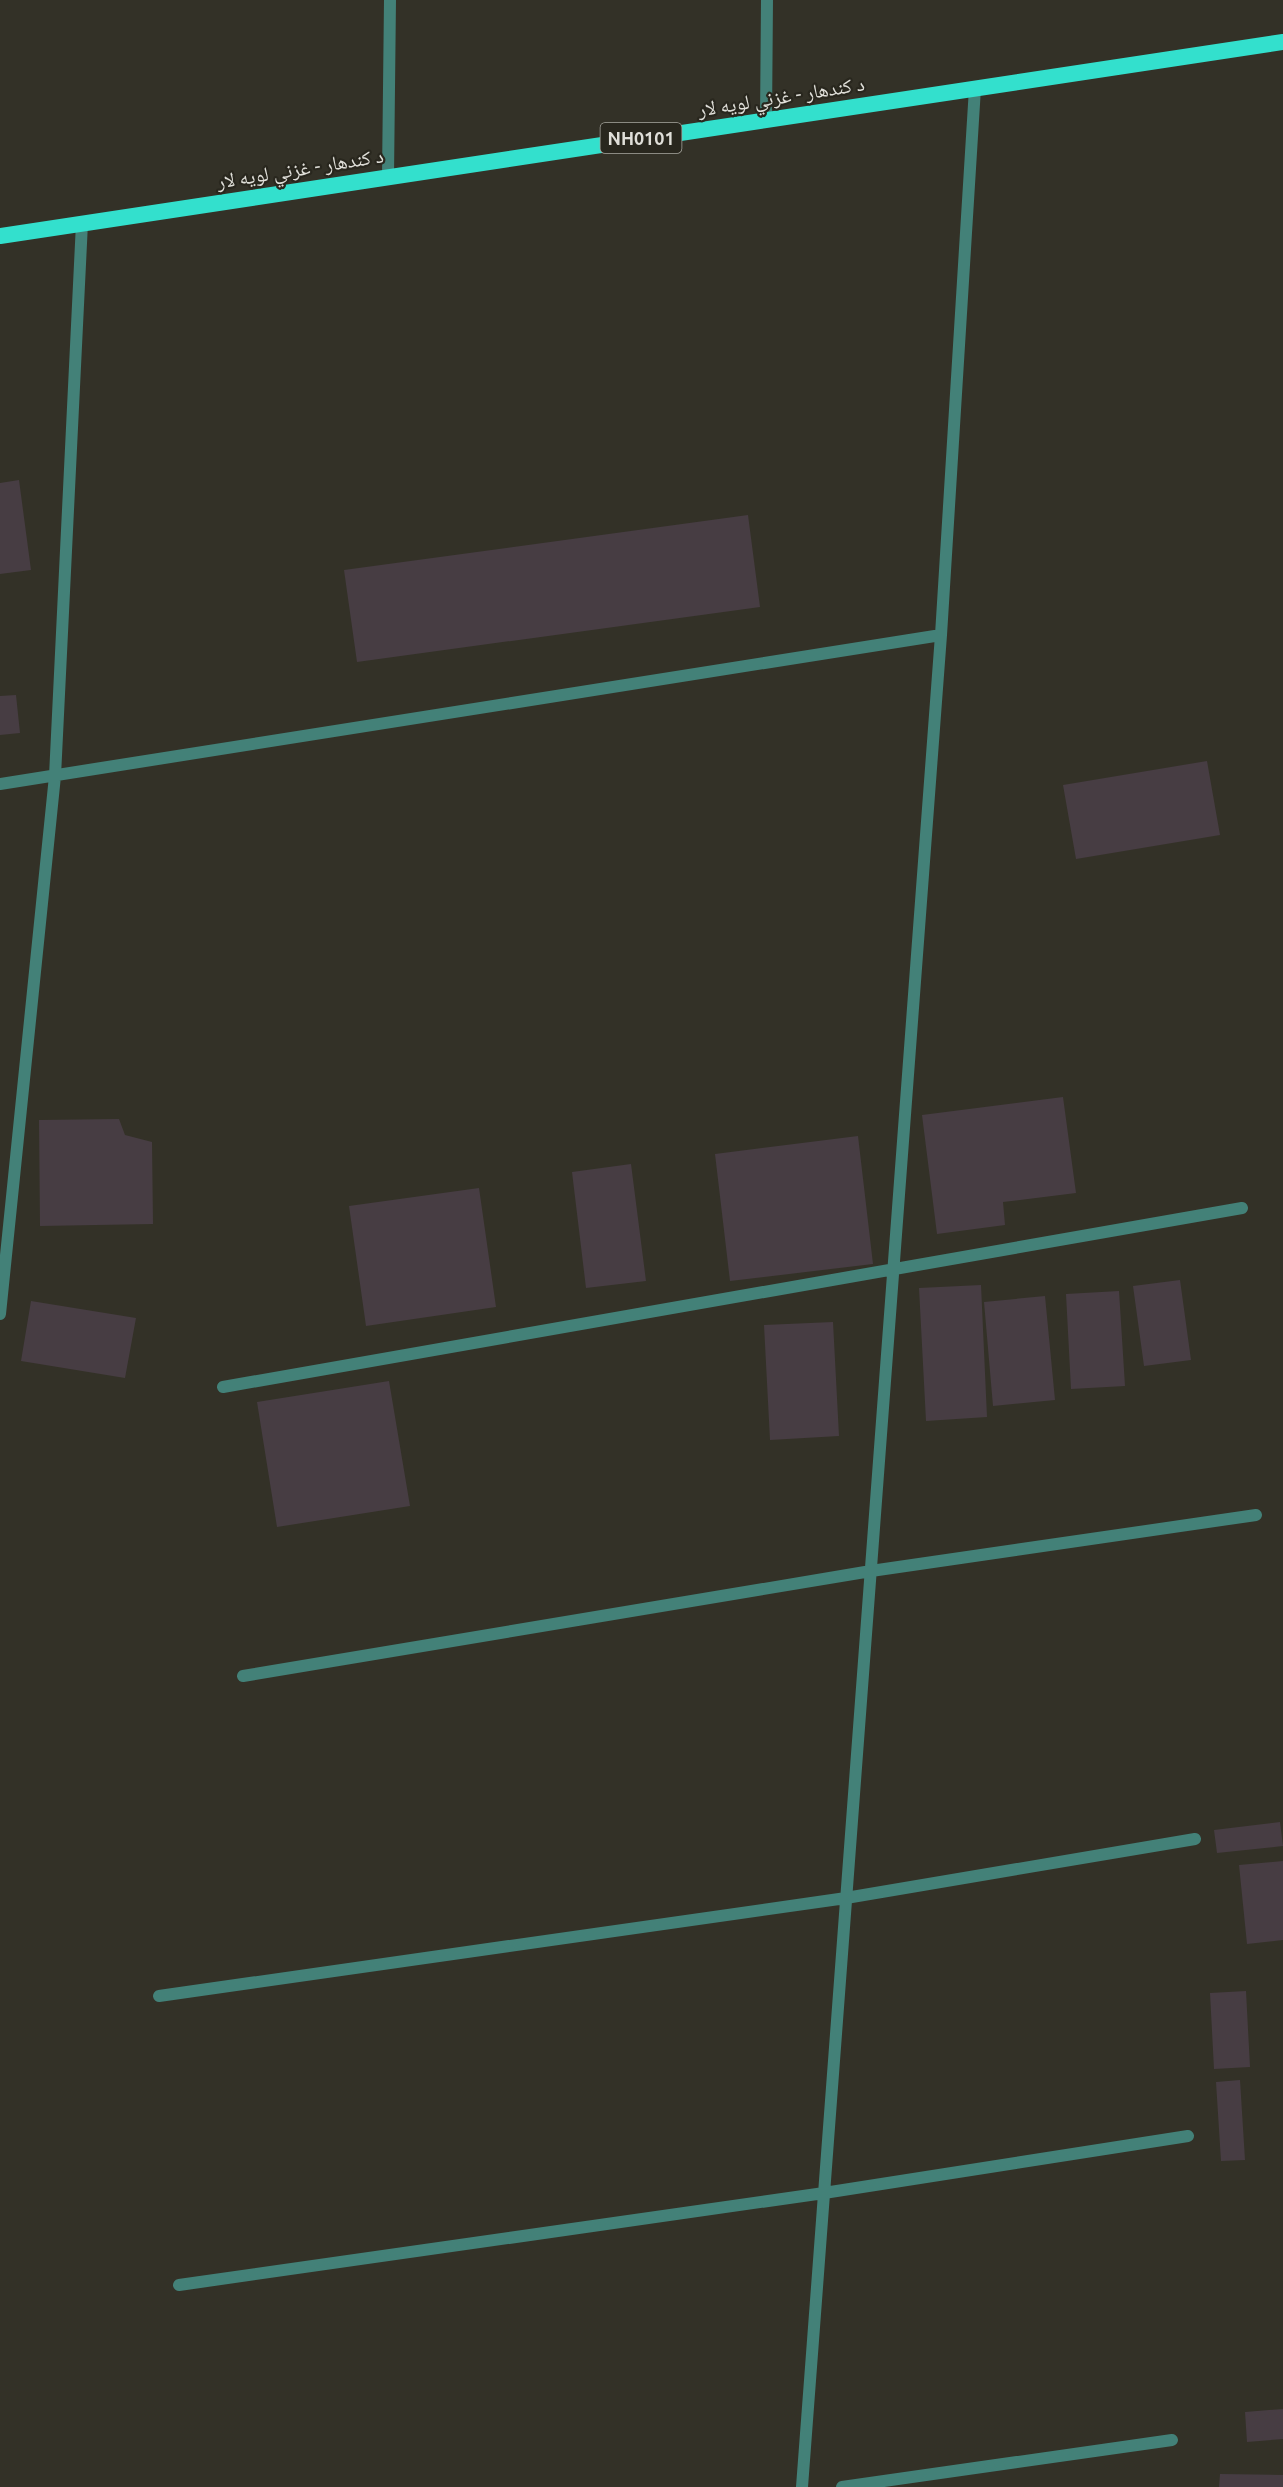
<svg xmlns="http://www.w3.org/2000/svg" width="1283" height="2487" font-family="Ubuntu,'Noto Naskh Arabic',sans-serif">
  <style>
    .building { fill: #473d43 }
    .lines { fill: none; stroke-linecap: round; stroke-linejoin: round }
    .minor { stroke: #438178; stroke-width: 12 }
    .tertiary { stroke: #438178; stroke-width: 12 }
    .trunk { stroke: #33e0cd; stroke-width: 16 }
    .labels { text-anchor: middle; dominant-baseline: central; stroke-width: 4.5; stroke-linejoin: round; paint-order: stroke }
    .shield { fill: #29271e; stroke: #a9a8a1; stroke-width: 1.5 }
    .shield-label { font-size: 18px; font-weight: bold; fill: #e0dfd9 }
    .street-label { font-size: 20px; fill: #e0dfd9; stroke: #29271e }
  </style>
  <rect width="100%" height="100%" fill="#333127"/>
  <path class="building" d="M19,480l12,90 -31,4v-91z
    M748,515l12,92 -403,55 -13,-92z
    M16,695l4,38 -20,2v-39z
    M1207,761l13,74 -144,24 -13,-74z
    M1063,1097l13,96 -73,9 2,23 -68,9 -15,-119z
    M119,1119l6,16 27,7 1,82 -113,2 -1,-106z
    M858,1136l15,128 -143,17 -15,-127z
    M631,1164l15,117 -60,7 -14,-116z
    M479,1188l17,119 -130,19 -17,-120z
    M1180,1280l11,80 -47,6 -11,-80z
    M981,1285l6,132 -61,4 -7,-133z
    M1119,1291l6,95 -54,3 -5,-95z
    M1045,1296l10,104 -62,6 -9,-104z
    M31,1301l105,17 -11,60 -104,-17z
    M833,1322l6,114 -69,4 -6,-115z
    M389,1381l21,125 -133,21 -20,-125z
    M1280,1822l3,24 -66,7 -3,-23z
    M1283,1861v79l-36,4 -8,-79z
    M1246,1991l4,76 -36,2 -4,-76z
    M1240,2080l5,80 -24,1 -5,-79z
    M1283,2409v30l-36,3 -2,-30z
    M1220,2474l63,1v12h-64z"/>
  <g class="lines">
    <path class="minor" d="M0,784l941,-149
      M0,1314l55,-538 27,-553
      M223,1387l1019,-179
      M243,1676l628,-105 385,-56
      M159,1996l687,-98 349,-59
      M179,2285l645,-92 364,-57
      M802,2487l139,-1852 34,-547
      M842,2487l330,-47"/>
    <path class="tertiary" d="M766,120l1,-120
      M388,176l2,-176"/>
    <path class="trunk" d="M0,236l1283,-194"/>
  </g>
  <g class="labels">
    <rect class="shield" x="600.5" y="123" width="81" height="30" rx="4.5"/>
    <g class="shield-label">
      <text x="641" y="138">NH0101</text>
    </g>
    <g class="street-label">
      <text transform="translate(781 96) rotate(-9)">د کندهار - غزني لويه لار</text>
      <text transform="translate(300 168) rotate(-9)">د کندهار - غزني لويه لار</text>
    </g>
  </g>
</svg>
